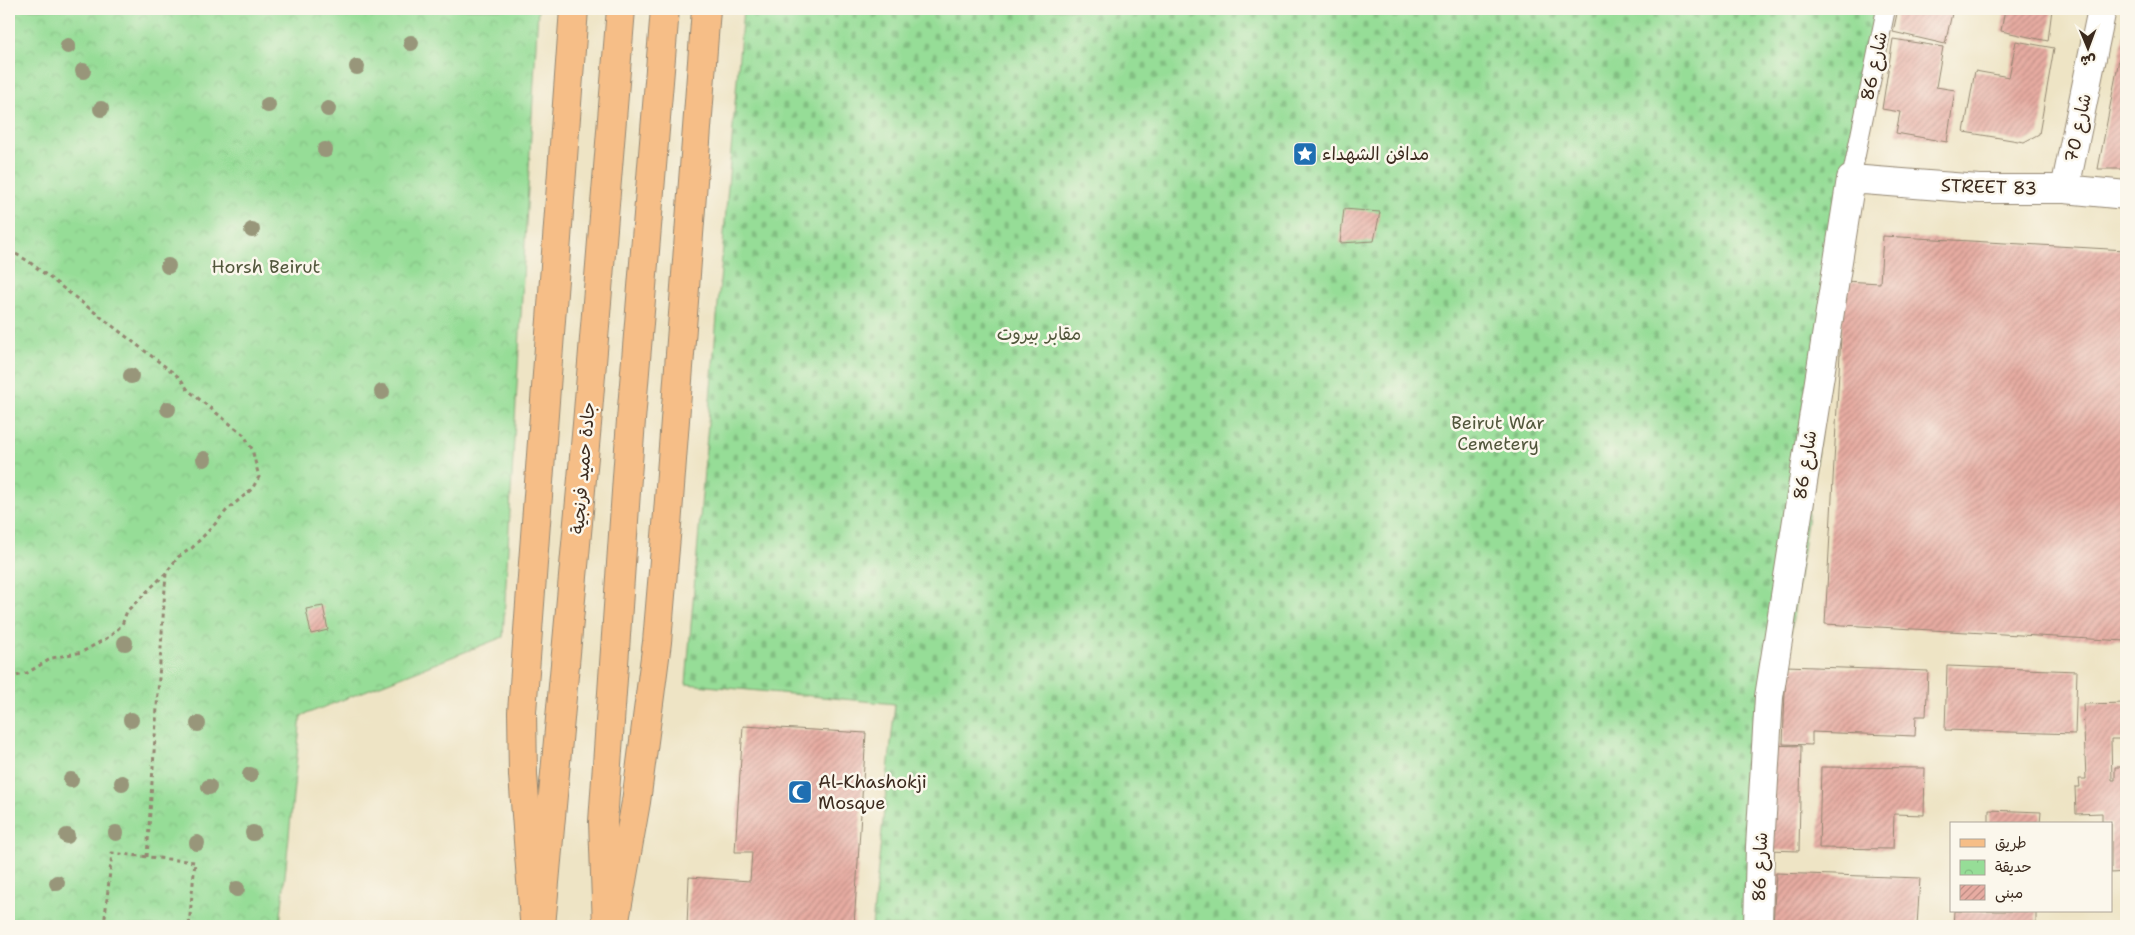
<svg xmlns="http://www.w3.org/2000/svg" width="2135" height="935" font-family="'Shantell Sans','Playpen Sans Arabic',sans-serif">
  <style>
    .cemetery { fill: url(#cemetery-stones); stroke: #68845a }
    .park { fill: url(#park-crowns); stroke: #68845a }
    .building { fill: url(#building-hatch) }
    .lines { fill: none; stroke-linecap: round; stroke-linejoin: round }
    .lane-casing { stroke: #948772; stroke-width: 20 }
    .street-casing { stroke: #948772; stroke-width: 30 }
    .primary-casing { stroke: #948772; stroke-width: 30 }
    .highway-casing { stroke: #948772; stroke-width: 30 }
    .path { stroke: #948772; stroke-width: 3; stroke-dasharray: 4 4; stroke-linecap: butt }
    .lane { stroke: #fff; stroke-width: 18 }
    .street { stroke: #fff; stroke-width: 28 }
    .primary { stroke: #f6be87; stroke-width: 28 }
    .highway { stroke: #f6be87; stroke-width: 28 }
    .tree { fill: #98967a }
    .labels { text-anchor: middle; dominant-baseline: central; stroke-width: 5; stroke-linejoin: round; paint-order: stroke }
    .street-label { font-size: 18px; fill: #3b2a1e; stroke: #fbf7ec }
    .poi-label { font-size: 18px; fill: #3b2a1e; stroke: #fbf7ec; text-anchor: start }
    .park-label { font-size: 18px; fill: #52573c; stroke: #fbf7ec }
  </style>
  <defs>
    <pattern id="cemetery-stones" width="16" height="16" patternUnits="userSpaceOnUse" patternTransform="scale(1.25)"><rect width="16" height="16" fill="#96dd97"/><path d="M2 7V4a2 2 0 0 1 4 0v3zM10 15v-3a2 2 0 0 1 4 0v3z" fill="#82be82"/></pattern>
    <pattern id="park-crowns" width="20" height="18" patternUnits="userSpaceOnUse" patternTransform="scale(1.25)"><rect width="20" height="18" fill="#96dd97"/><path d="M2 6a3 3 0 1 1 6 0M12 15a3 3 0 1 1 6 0" fill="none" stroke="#82be82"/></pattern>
    <pattern id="building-hatch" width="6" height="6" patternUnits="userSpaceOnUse" patternTransform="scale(1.25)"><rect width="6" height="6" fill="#e7aca2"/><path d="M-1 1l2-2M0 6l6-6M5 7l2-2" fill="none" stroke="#bc8c83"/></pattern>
  </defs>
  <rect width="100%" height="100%" fill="#fbf7ec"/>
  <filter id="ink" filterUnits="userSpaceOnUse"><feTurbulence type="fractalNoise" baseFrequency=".02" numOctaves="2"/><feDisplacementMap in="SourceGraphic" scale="10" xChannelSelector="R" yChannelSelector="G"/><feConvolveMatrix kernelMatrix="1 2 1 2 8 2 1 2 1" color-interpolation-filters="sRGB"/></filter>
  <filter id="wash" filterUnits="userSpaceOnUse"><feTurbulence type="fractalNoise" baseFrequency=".0096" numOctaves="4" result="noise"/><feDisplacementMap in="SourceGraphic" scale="20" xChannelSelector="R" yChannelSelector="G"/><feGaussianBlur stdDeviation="1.12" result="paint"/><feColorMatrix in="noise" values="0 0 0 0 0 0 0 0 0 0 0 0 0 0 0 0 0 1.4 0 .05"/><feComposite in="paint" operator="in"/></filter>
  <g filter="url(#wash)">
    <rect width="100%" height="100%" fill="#eee4c5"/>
    <path class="cemetery" d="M743,9h1139l-134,917h-876l23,-222 -209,-20z"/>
    <path class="park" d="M9,9h529l-35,628 -202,79 -21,210h-271z"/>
    <g id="blocks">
      <path class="building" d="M1898,9h55l-8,35 -52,-12z
        M2005,9h47l-4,32 -47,-10z
        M2125,28l1,141h-28z
        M1893,39l50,8 -7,40 19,3 -8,52 -51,-9 4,-21 -18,-3z
        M2016,41l38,7 -15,86 -15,8 -60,-10 11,-61 34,6z
        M1344,209l36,3 -6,29 -34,2z
        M1883,236l243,14v391l-301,-17 19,-343 36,2z
        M323,606l5,24 -17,4 -5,-25z
        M1786,666l142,5 -2,45h-10l-1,20 -103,-4v13l-29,-1z
        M1947,666l130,5 -2,63 -130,-4z
        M2126,703v36h-15l1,41h3v-13h11v105l-15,1v-49h-9v-11l-26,1 -1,-27h5l-1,-8h7l-3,-75z
        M743,726l123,7 -12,193h-167l2,-49 61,4 2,-29h-17z
        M1769,745l32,1 -2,105 -31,-1z
        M1821,767l104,1 -1,47 -30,-1 -1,35 -74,-1z
        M1989,810l52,2 -1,12h-51z
        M1776,873l144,5 -3,48h-144z
        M1954,911h82v15h-83z"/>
    </g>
  </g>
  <g filter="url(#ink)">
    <use href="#blocks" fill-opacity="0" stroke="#948772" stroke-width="1"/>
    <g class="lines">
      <defs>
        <path id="lane" d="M1851,179l35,-170"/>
        <path id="street" d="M2065,189l37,-180
          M1758,926l2,-79 9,-150 82,-518 128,10h86l61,6"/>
        <path id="primary" d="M534,920l-11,-145 -1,-63 52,-703
          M614,926l22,-124 21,-160 11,-129 38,-504"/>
        <path id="highway" d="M541,926l46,-502 34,-415
          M607,926l-4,-104 28,-402 34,-411"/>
      </defs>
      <use href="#lane" class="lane-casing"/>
      <use href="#street" class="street-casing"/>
      <use href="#primary" class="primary-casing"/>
      <use href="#highway" class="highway-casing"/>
      <path class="path" d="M9,250l19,11 152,117 8,12 11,9 45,36 8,14 7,28 -7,12 -25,21 -12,14 -23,24 -14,9 -12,16 -39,38 -5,14 -13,12 -27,15 -30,6 -25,15 -18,5
        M147,857l19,-284
        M104,926l8,-73 83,9 -6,64"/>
      <use href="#lane" class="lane"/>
      <use href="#street" class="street"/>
      <use href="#primary" class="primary"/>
      <use href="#highway" class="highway"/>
    </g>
    <g class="tree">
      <circle cx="411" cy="43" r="8"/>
      <circle cx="68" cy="46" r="8"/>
      <circle cx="357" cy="67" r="8"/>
      <circle cx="83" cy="71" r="8"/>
      <circle cx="268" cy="105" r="8"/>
      <circle cx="101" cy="109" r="8"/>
      <circle cx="328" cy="109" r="8"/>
      <circle cx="325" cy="150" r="8"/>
      <circle cx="252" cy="230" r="8"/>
      <circle cx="168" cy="266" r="8"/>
      <circle cx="131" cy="376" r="8"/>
      <circle cx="382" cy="392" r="8"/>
      <circle cx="168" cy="409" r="8"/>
      <circle cx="204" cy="459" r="8"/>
      <circle cx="125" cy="643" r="8"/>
      <circle cx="131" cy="720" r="8"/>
      <circle cx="198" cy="724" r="8"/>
      <circle cx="250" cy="775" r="8"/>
      <circle cx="71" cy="780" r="8"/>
      <circle cx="122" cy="783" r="8"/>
      <circle cx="209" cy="787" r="8"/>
      <circle cx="116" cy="833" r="8"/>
      <circle cx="253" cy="833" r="8"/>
      <circle cx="67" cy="836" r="8"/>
      <circle cx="197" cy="843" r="8"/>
      <circle cx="57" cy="883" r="8"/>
      <circle cx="237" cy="889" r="8"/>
    </g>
  </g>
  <defs>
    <symbol id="sight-square" viewBox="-11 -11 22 22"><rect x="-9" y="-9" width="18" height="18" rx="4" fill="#1f6fb2" stroke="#fbf7ec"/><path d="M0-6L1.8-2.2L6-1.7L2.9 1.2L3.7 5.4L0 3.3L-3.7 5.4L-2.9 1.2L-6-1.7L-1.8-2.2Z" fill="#fff"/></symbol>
    <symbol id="mosque-square" viewBox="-11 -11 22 22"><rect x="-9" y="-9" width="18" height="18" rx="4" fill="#1f6fb2" stroke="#fbf7ec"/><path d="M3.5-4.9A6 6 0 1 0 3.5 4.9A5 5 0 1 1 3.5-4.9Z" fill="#fff"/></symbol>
  </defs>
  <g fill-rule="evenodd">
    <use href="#sight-square" x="1291" y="140" width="28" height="28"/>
    <use href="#mosque-square" x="786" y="778" width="28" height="28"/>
  </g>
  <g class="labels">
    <g class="street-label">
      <text transform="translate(1874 66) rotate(-78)">شارع 86</text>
      <text transform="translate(2078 128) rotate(-78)">شارع 70</text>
      <text transform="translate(1989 187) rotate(2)">STREET 83</text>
      <text transform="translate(1805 465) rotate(-81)">شارع 86</text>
      <text transform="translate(583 468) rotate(-85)">جادة حميد فرنجية</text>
      <text transform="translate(1760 867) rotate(-88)">شارع 86</text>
    </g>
    <g class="poi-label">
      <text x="1322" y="154">مدافن الشهداء</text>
      <text x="818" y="782">Al-Khashokji<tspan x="818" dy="21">Mosque</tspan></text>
    </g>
    <g class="park-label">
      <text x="266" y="267">Horsh Beirut</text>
      <text x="1039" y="334">مقابر بيروت</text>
      <text x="1498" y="423">Beirut War<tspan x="1498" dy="21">Cemetery</tspan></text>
    </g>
  </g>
  <rect width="2135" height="935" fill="none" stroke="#fbf7ec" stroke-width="30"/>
  <rect x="1950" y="822" width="162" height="90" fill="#fbf7ec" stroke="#aea59a"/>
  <rect x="1960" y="839" width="25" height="8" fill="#f6be87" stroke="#aea59a"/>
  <text x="1995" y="848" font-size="15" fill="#3b2a1e">طريق</text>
  <rect x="1960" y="860" width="25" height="15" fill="url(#park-crowns)" stroke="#aea59a"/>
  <text x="1995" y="872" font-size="15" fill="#3b2a1e">حديقة</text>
  <rect x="1960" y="885" width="25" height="15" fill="url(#building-hatch)" stroke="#aea59a"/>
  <text x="1995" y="898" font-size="15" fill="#3b2a1e">مبنى</text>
  <g transform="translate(2088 48) rotate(179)" stroke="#fbf7ec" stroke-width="4" paint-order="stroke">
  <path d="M0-4L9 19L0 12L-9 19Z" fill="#3b2a1e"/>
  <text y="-8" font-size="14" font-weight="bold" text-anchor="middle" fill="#3b2a1e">ش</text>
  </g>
</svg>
